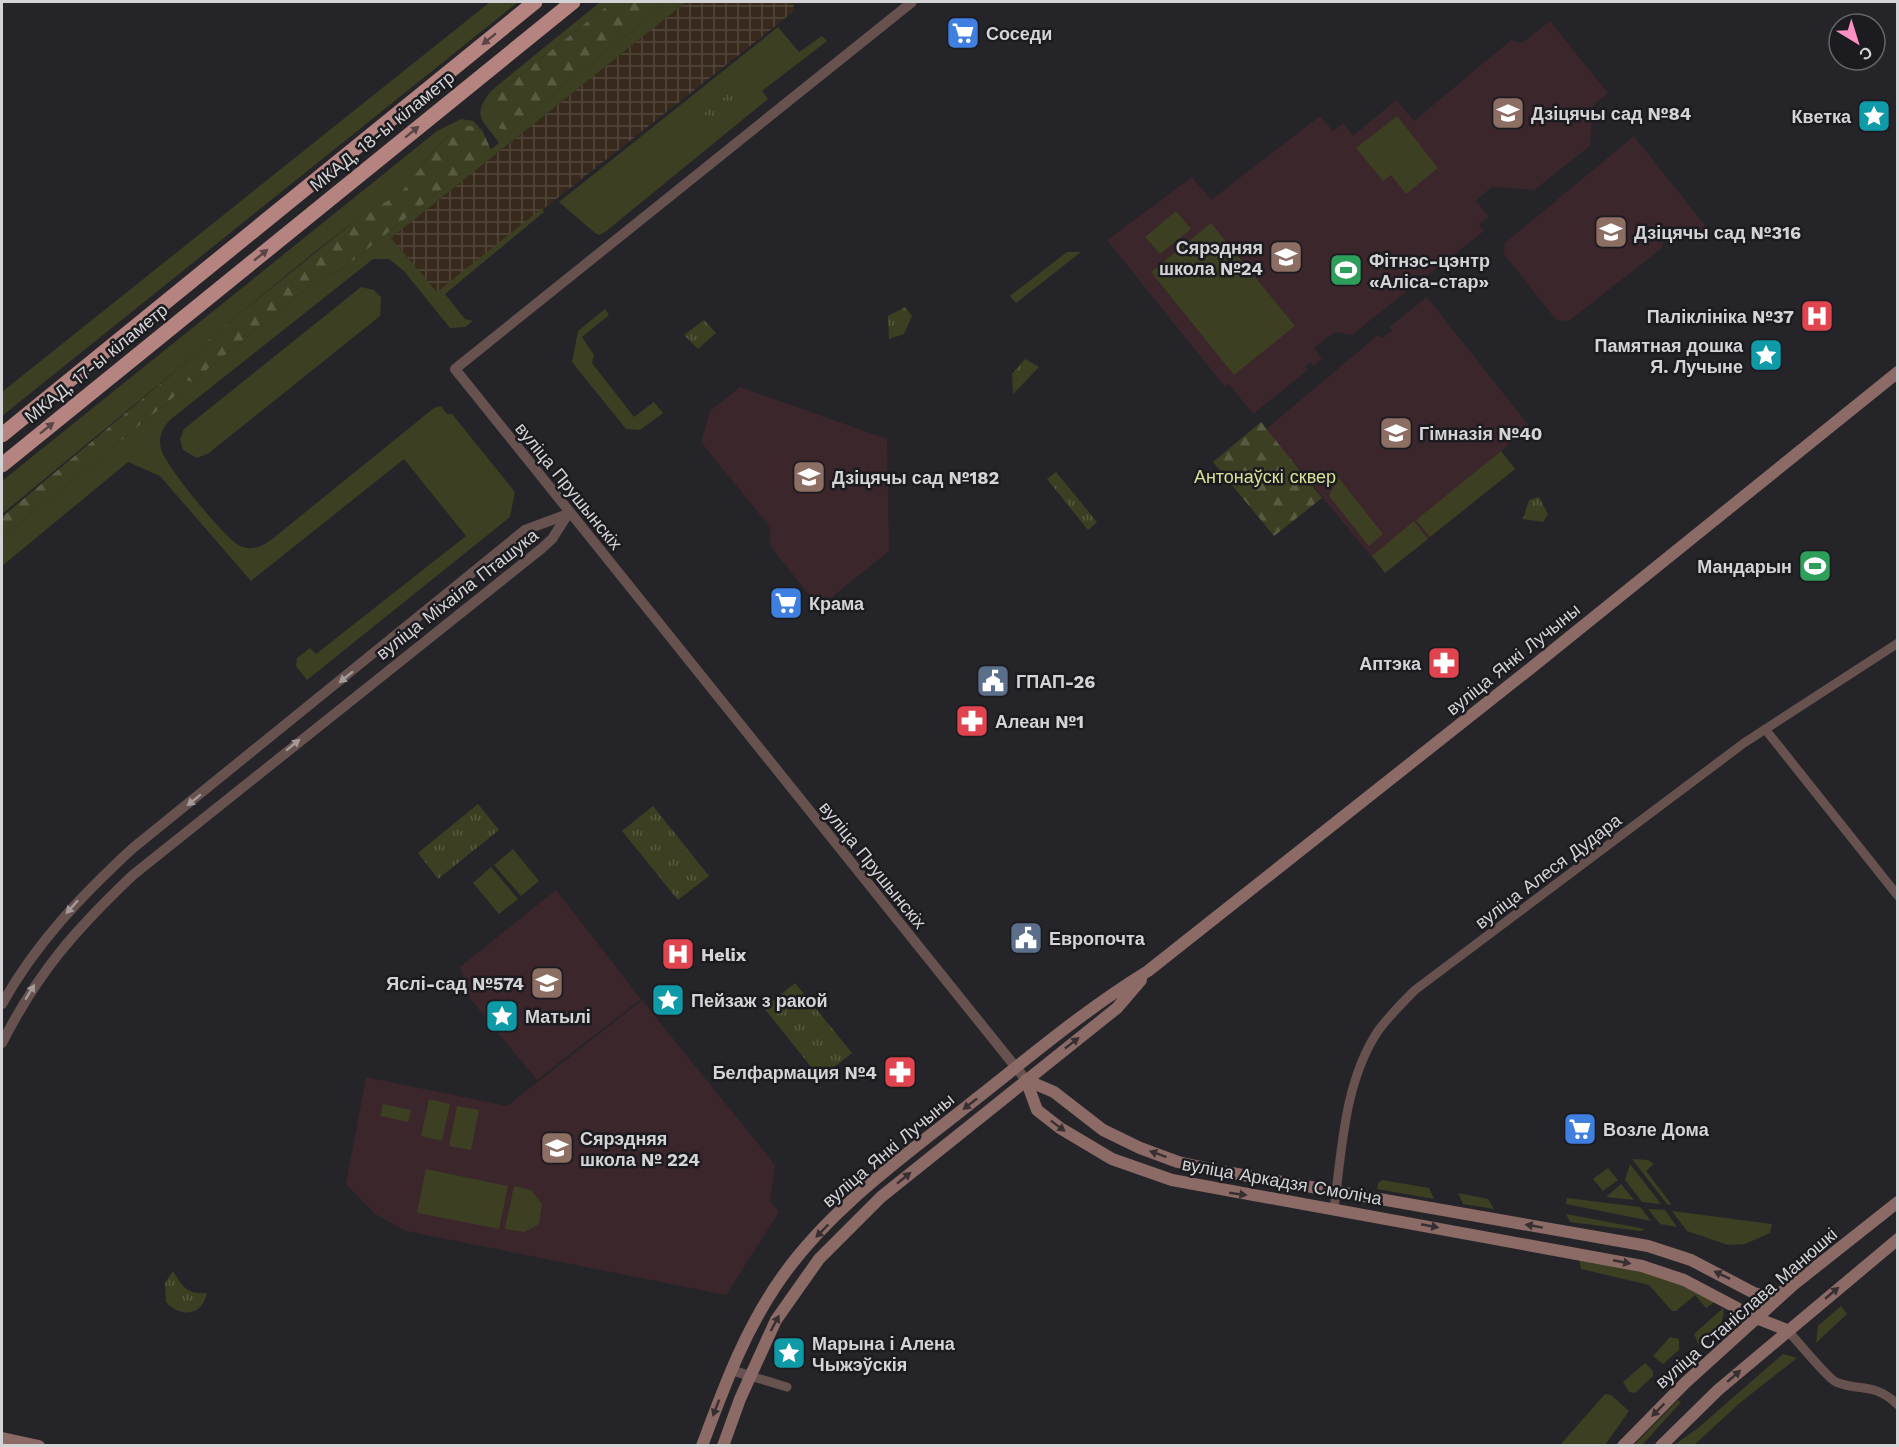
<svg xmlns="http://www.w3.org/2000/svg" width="1899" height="1447" font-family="'Work Sans',sans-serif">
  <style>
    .industrial { fill: url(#industrial-grid) }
    .education { fill: #3a262b }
    .grass { fill: #3d3f22 }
    .forest { fill: url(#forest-firs) }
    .park { fill: url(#park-tufts) }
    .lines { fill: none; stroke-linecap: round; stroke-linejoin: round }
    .minor { stroke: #67524f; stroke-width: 9 }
    .tertiary { stroke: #67524f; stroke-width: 10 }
    .secondary { stroke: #8c6a66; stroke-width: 12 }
    .trunk { stroke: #b68480; stroke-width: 15 }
    .oneway { fill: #594546 }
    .oneway2 { fill: #a39a9a }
    .oneway3 { fill: #372f32 }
    .labels { text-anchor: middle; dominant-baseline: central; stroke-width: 5; stroke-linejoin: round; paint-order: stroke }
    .poi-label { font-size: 18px; font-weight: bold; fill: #d4d4d7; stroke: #1b1b20; text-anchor: start }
    .street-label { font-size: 18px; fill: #d4d4d7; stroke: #1b1b20 }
    .park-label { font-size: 18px; fill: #dae096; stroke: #1b1b20 }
  </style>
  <defs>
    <pattern id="industrial-grid" width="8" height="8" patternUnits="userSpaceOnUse" patternTransform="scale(1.5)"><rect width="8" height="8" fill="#38291d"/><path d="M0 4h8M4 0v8" fill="none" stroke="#54473d"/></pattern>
    <pattern id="forest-firs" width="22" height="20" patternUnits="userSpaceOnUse" patternTransform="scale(1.5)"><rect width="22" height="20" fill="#3d3f22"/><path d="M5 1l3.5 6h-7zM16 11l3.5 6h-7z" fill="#585a41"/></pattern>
    <pattern id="park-tufts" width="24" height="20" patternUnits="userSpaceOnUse" patternTransform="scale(1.5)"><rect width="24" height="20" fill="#3d3f22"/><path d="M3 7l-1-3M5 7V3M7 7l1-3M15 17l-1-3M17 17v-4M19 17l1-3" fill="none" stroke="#585a41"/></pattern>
  </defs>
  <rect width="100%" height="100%" fill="#252529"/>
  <path class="industrial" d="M686,2l108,1 -1,9 -356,281 -46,-55z"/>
  <path class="education" d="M1550,21l58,72 -15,13 -3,40 -56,44 -42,-3 -12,10 -4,4 13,16 -10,7 5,7 -56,44h-12l-4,12 -60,48 -17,-3 -21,16 8,11 -8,7 -4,-4 -5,4 3,4 -55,44 -24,-30 -4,3 -118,-147 85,-63 19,23 109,-84 13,15 10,-8 10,13 43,-36 18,21 97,-81 11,3z
    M1634,136l74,93 -14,11 -29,-5 -3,13 -93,73 -13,-1 -52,-66 1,-11z
    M1427,297l103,130 -29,24 14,18 -130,104 -119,-144 112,-94 4,3 10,-7 -3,-4z
    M740,387l147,52 2,112 -67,54 -12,-9 -39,-49 -2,-21 -68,-84 9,-31z
    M556,890l85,109 -104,81 -66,-80 -11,-33z
    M642,1000l133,165 -5,36 9,11 -53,83 -320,-64 -31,-17 -29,-30 20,-107 141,29z"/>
  <path class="grass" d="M490,2h28l-516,414v-24z
    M600,2h12l-117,93 17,31 156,-124h18l-295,236 46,54 105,-84 2,4 -99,82 20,25 8,2 -8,6 -15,1 -46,-57 -15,-12h-16l-202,160c-9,9 -13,18 -10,30 3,15 65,91 79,97 12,5 21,1 31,-6l163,-132 7,-2 6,8h5l63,78 -5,25 -203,163 -11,-14 1,-8 13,-10 6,6 150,-118 -62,-77 -153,122 -91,-105 -32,-14 -126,104v-28l178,-146v-9l5,-3 7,2 127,-104 22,-8 158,-127c-15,-22 -29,-26 -8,-52z
    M778,27l21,25 23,-16 5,5 -65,50 6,8 -163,133 -6,3 -4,-2 -36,-31z
    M1397,116l41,52 -32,26 -15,-19 -8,6 -27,-33z
    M461,119l12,2 9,9c-33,-16 -61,42 -80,62 -12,12 -30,16 -43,26 -50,37 -98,79 -147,118l-15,17 -195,161v-33l435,-350z
    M1176,211l15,18 -31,25 -15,-17z
    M1211,223l84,103 -61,49 -83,-103z
    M1067,252h14l-65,51 -6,-7z
    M361,287l13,3 7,7 -1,19 -171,137 -12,5 -14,-8 -3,-11 4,-10z
    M605,309l4,6 -27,22 12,18 -2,8 42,54 20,-15 9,11 -23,17 -14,-1 -54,-67 6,-31z
    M1501,451l14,18 -85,68 -14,-17z
    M1338,477l45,57 -14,12 -40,-50z
    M1414,521l14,18 -43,34 -13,-17z
    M513,849l26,32 -18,15 -27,-31z
    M491,867l27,32 -19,15 -26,-31z
    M429,1099l21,5 -8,37 -21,-5z
    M383,1104l28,6 -3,12 -28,-6z
    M457,1106l22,4 -8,40 -22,-4z
    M1632,1159l16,1 6,4 -8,7 26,34 -5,-1z
    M1630,1164l31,40 -19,-2 -17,-22z
    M1608,1168l10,12 -15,11 -10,-12z
    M426,1169l82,17 -9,43 -82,-16z
    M1382,1180l47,8 5,11 -57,-10 1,-6z
    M1621,1184l13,16 -28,-3z
    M514,1186l17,4 11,14 -3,20 -15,8 -19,-3z
    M1458,1193l30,6 6,10 -31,-5z
    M1567,1198l73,9 11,14 -85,-17z
    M1648,1209l17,1 12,17 -17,-3z
    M1672,1211l100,13 -2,9 -25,11 -17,1 -41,-14z
    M1566,1214l79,15 -5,2 -70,-9z
    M1579,1258l79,17 58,26 -10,7 -11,-13 -19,16h-4l-23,-26 -68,-16z
    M1841,1306l6,8 -31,29 2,-17z
    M1723,1308c3,18 -12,27 -24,37l-5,-11z
    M1670,1337l9,2v11l-16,14 -10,-8z
    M1783,1354l14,4 -56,44 -47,43h-20l24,-17z
    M1645,1363l8,8v5l-18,17 -6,-1 -6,-10z
    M1605,1394l6,1 18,16 -24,34h-45z
    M1678,1400l3,2 -39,43h-8z"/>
  <path class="forest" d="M612,2h56l-156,124 -6,4 -8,-2c-9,-12 -11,-20 -3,-33z
    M470,126l12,4 9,20 -150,120 -22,8 -127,104 -7,-2 -5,3v9l-178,146v-21l195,-164 15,-17 149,-120 39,-22 37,-47 21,-19z
    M1261,422l61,76 -48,38 -61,-74z"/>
  <path class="park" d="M732,91l9,12 -34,26 -9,-11z
    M905,307l7,9 -8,18 -15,5 -1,-23z
    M704,320l12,13 -18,16 -14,-14z
    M1025,359l14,8 -26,27 -1,-20z
    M1056,472l41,50 -9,8 -41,-51z
    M1539,497l9,17 -5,8 -20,-3 6,-19z
    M478,804l21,26 -61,49 -20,-26z
    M653,806l56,70 -31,24 -56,-69z
    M795,983l57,70 -32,25 -56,-70z
    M173,1271c9,15 14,24 34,22 -5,23 -26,25 -41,9l-1,-19z"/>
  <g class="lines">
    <path class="minor" d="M1765,729l133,167
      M1334,1208c8,-58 10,-126 44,-177 11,-15 24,-28 37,-41l329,-247 154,-100
      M1787,1330c10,10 40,48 49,52 24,10 39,0 62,23
      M750,1376l37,11"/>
    <path class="tertiary" d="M912,2l-457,367 571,711
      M2,1004c34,-61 80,-109 131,-156l392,-318 43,-16
      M2,1043c36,-71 74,-114 131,-168l408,-326 11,-10 16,-25
      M731,1370l19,6"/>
    <path class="secondary" d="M1026,1080l11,30 23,18 52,31 60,21 470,86 42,14 72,38 31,12
      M1026,1080l28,12 49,38 37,18 38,14 42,9 428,75 43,14 63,33 12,3 12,-2 15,-9
      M2,1438l37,8
      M702,1446c22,-59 43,-117 80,-169 50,-71 127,-124 194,-178 56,-44 110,-90 172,-128l383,-303 367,-296
      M723,1446l17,-47 36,-79 43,-61 62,-62 236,-189 24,-28
      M1623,1446l62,-63 108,-98 105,-83
      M1661,1446l57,-56 180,-151"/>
    <path class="trunk" d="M2,435l533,-433
      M2,465l571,-463"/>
  </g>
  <defs><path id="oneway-solid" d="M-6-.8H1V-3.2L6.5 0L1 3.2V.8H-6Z" transform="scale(1.5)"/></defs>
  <g class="oneway">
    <use href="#oneway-solid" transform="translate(489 39) rotate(141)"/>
    <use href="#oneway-solid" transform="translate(412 132) rotate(-39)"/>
    <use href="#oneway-solid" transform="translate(261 255) rotate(-39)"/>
    <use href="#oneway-solid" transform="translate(47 428) rotate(-39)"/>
  </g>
  <g class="oneway2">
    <use href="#oneway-solid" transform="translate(346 677) rotate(141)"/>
    <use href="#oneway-solid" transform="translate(293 745) rotate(-39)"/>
    <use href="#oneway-solid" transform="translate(194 800) rotate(141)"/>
    <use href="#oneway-solid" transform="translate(72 907) rotate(132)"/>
    <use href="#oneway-solid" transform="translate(30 992) rotate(-59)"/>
  </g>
  <g class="oneway3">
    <use href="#oneway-solid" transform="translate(1072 1043) rotate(-38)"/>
    <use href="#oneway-solid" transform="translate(970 1104) rotate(142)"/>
    <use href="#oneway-solid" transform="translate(1058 1126) rotate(37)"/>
    <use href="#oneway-solid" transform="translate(1158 1154) rotate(-160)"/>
    <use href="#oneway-solid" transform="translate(904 1178) rotate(-39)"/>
    <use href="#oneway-solid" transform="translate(1238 1194) rotate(8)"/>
    <use href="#oneway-solid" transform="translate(1430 1226) rotate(11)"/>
    <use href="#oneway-solid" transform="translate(1534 1226) rotate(-170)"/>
    <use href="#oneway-solid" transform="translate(822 1231) rotate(134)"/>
    <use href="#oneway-solid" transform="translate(1622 1262) rotate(11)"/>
    <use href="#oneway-solid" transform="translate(1722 1275) rotate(-154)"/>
    <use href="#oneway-solid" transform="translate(1832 1293) rotate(-40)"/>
    <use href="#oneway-solid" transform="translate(775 1323) rotate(-62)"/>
    <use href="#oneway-solid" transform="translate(1734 1376) rotate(-41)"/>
    <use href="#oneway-solid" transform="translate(716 1408) rotate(111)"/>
    <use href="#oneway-solid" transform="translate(1658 1410) rotate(135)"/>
  </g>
  <defs>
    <symbol id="supermarket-square" viewBox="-11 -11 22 22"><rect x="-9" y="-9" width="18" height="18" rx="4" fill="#3f7fe0" stroke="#1b1b20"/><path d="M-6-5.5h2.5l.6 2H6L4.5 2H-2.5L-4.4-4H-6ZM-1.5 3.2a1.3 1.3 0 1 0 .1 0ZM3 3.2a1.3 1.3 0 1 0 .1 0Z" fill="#fff"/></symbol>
    <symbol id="school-square" viewBox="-11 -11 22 22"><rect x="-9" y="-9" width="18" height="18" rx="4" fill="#8d6e63" stroke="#1b1b20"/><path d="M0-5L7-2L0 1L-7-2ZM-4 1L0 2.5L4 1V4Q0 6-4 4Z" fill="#fff"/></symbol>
    <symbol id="sight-square" viewBox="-11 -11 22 22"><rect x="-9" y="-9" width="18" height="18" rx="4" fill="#0f9aa8" stroke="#1b1b20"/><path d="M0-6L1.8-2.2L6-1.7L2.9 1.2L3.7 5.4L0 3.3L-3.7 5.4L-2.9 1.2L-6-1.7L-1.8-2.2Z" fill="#fff"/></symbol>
    <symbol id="stadium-square" viewBox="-11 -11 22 22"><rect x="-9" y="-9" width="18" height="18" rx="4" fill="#2e9e5b" stroke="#1b1b20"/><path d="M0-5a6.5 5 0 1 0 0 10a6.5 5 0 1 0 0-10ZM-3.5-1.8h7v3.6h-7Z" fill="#fff"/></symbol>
    <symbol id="hospital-square" viewBox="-11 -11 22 22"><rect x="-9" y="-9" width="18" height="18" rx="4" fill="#e0444e" stroke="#1b1b20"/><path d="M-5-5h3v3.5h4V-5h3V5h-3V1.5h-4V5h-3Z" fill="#fff"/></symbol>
    <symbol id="pharmacy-square" viewBox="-11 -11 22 22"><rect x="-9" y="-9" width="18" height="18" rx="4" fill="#e0444e" stroke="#1b1b20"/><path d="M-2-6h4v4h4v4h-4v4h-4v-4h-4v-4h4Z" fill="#fff"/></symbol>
    <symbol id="civic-square" viewBox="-11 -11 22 22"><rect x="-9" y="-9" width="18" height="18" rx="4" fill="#5c6f8a" stroke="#1b1b20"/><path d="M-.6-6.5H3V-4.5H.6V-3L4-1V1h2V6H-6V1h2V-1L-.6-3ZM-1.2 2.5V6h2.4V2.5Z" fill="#fff"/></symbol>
  </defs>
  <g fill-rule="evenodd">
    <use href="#supermarket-square" x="944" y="14" width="38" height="38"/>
    <use href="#school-square" x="1489" y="94" width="38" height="38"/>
    <use href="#sight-square" x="1855" y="97" width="38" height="38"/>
    <use href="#school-square" x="1592" y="213" width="38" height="38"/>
    <use href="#school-square" x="1267" y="238" width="38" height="38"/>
    <use href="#stadium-square" x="1327" y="251" width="38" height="38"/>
    <use href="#hospital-square" x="1798" y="297" width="38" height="38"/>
    <use href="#sight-square" x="1747" y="336" width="38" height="38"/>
    <use href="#school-square" x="1377" y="414" width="38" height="38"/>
    <use href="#school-square" x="790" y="458" width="38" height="38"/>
    <use href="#stadium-square" x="1796" y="547" width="38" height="38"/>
    <use href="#supermarket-square" x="767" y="584" width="38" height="38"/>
    <use href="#pharmacy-square" x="1425" y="644" width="38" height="38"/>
    <use href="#civic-square" x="974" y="662" width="38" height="38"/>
    <use href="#pharmacy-square" x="953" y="702" width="38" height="38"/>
    <use href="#civic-square" x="1007" y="919" width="38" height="38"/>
    <use href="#hospital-square" x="659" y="935" width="38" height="38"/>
    <use href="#school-square" x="528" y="964" width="38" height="38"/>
    <use href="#sight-square" x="649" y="981" width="38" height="38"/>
    <use href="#sight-square" x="483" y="997" width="38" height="38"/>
    <use href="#pharmacy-square" x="881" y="1053" width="38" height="38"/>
    <use href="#supermarket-square" x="1561" y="1110" width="38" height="38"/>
    <use href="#school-square" x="538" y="1129" width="38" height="38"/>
    <use href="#sight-square" x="770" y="1334" width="38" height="38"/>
  </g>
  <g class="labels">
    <g class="poi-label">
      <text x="986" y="33">Соседи</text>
      <text x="1531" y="113">Дзіцячы сад №84</text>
      <text x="1851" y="116" text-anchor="end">Кветка</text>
      <text x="1634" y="232">Дзіцячы сад №316</text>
      <text x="1263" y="247" text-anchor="end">Сярэдняя<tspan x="1263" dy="21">школа №24</tspan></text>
      <text x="1369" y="260">Фітнэс-цэнтр<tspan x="1369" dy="21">«Аліса-стар»</tspan></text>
      <text x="1794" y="316" text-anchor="end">Паліклініка №37</text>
      <text x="1743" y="345" text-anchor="end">Памятная дошка<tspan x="1743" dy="21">Я. Лучыне</tspan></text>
      <text x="1419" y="433">Гімназія №40</text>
      <text x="832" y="477">Дзіцячы сад №182</text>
      <text x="1792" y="566" text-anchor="end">Мандарын</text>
      <text x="809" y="603">Крама</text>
      <text x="1421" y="663" text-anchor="end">Аптэка</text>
      <text x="1016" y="681">ГПАП-26</text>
      <text x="995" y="721">Алеан №1</text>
      <text x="1049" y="938">Европочта</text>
      <text x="701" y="954">Helix</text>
      <text x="524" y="983" text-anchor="end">Яслі-сад №574</text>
      <text x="691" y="1000">Пейзаж з ракой</text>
      <text x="525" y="1016">Матылі</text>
      <text x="877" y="1072" text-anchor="end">Белфармация №4</text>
      <text x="1603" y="1129">Возле Дома</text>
      <text x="580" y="1138">Сярэдняя<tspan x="580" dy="21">школа № 224</tspan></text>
      <text x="812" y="1343">Марына і Алена<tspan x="812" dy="21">Чыжэўскія</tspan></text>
    </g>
    <g class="street-label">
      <text transform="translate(382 131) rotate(-39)">МКАД, 18-ы кіламетр</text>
      <text transform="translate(96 363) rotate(-39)">МКАД, 17-ы кіламетр</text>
      <text transform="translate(569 486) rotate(51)">вуліца Прушынскіх</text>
      <text transform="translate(457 594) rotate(-38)">вуліца Міхаіла Пташука</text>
      <text transform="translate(1513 659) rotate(-39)">вуліца Янкі Лучыны</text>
      <text transform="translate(873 865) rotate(51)">вуліца Прушынскіх</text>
      <text transform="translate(1548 871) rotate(-37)">вуліца Алеся Дудара</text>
      <text transform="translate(888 1150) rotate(-40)">вуліца Янкі Лучыны</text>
      <text transform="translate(1282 1181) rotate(10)">вуліца Аркадзя Смоліча</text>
      <text transform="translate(1746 1308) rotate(-41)">вуліца Станіслава Манюшкі</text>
    </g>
    <g class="park-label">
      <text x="1265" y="476">Антонаўскі сквер</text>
    </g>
  </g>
  <rect width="1899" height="1447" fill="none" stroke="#d4d4d7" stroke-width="6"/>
  <g transform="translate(1857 42) rotate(142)"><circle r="28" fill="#1b1b20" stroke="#656569" stroke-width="1.5"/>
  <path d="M0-4.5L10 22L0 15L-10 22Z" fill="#fc8fc3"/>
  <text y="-9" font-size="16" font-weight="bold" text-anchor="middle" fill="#d4d4d7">С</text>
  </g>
</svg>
